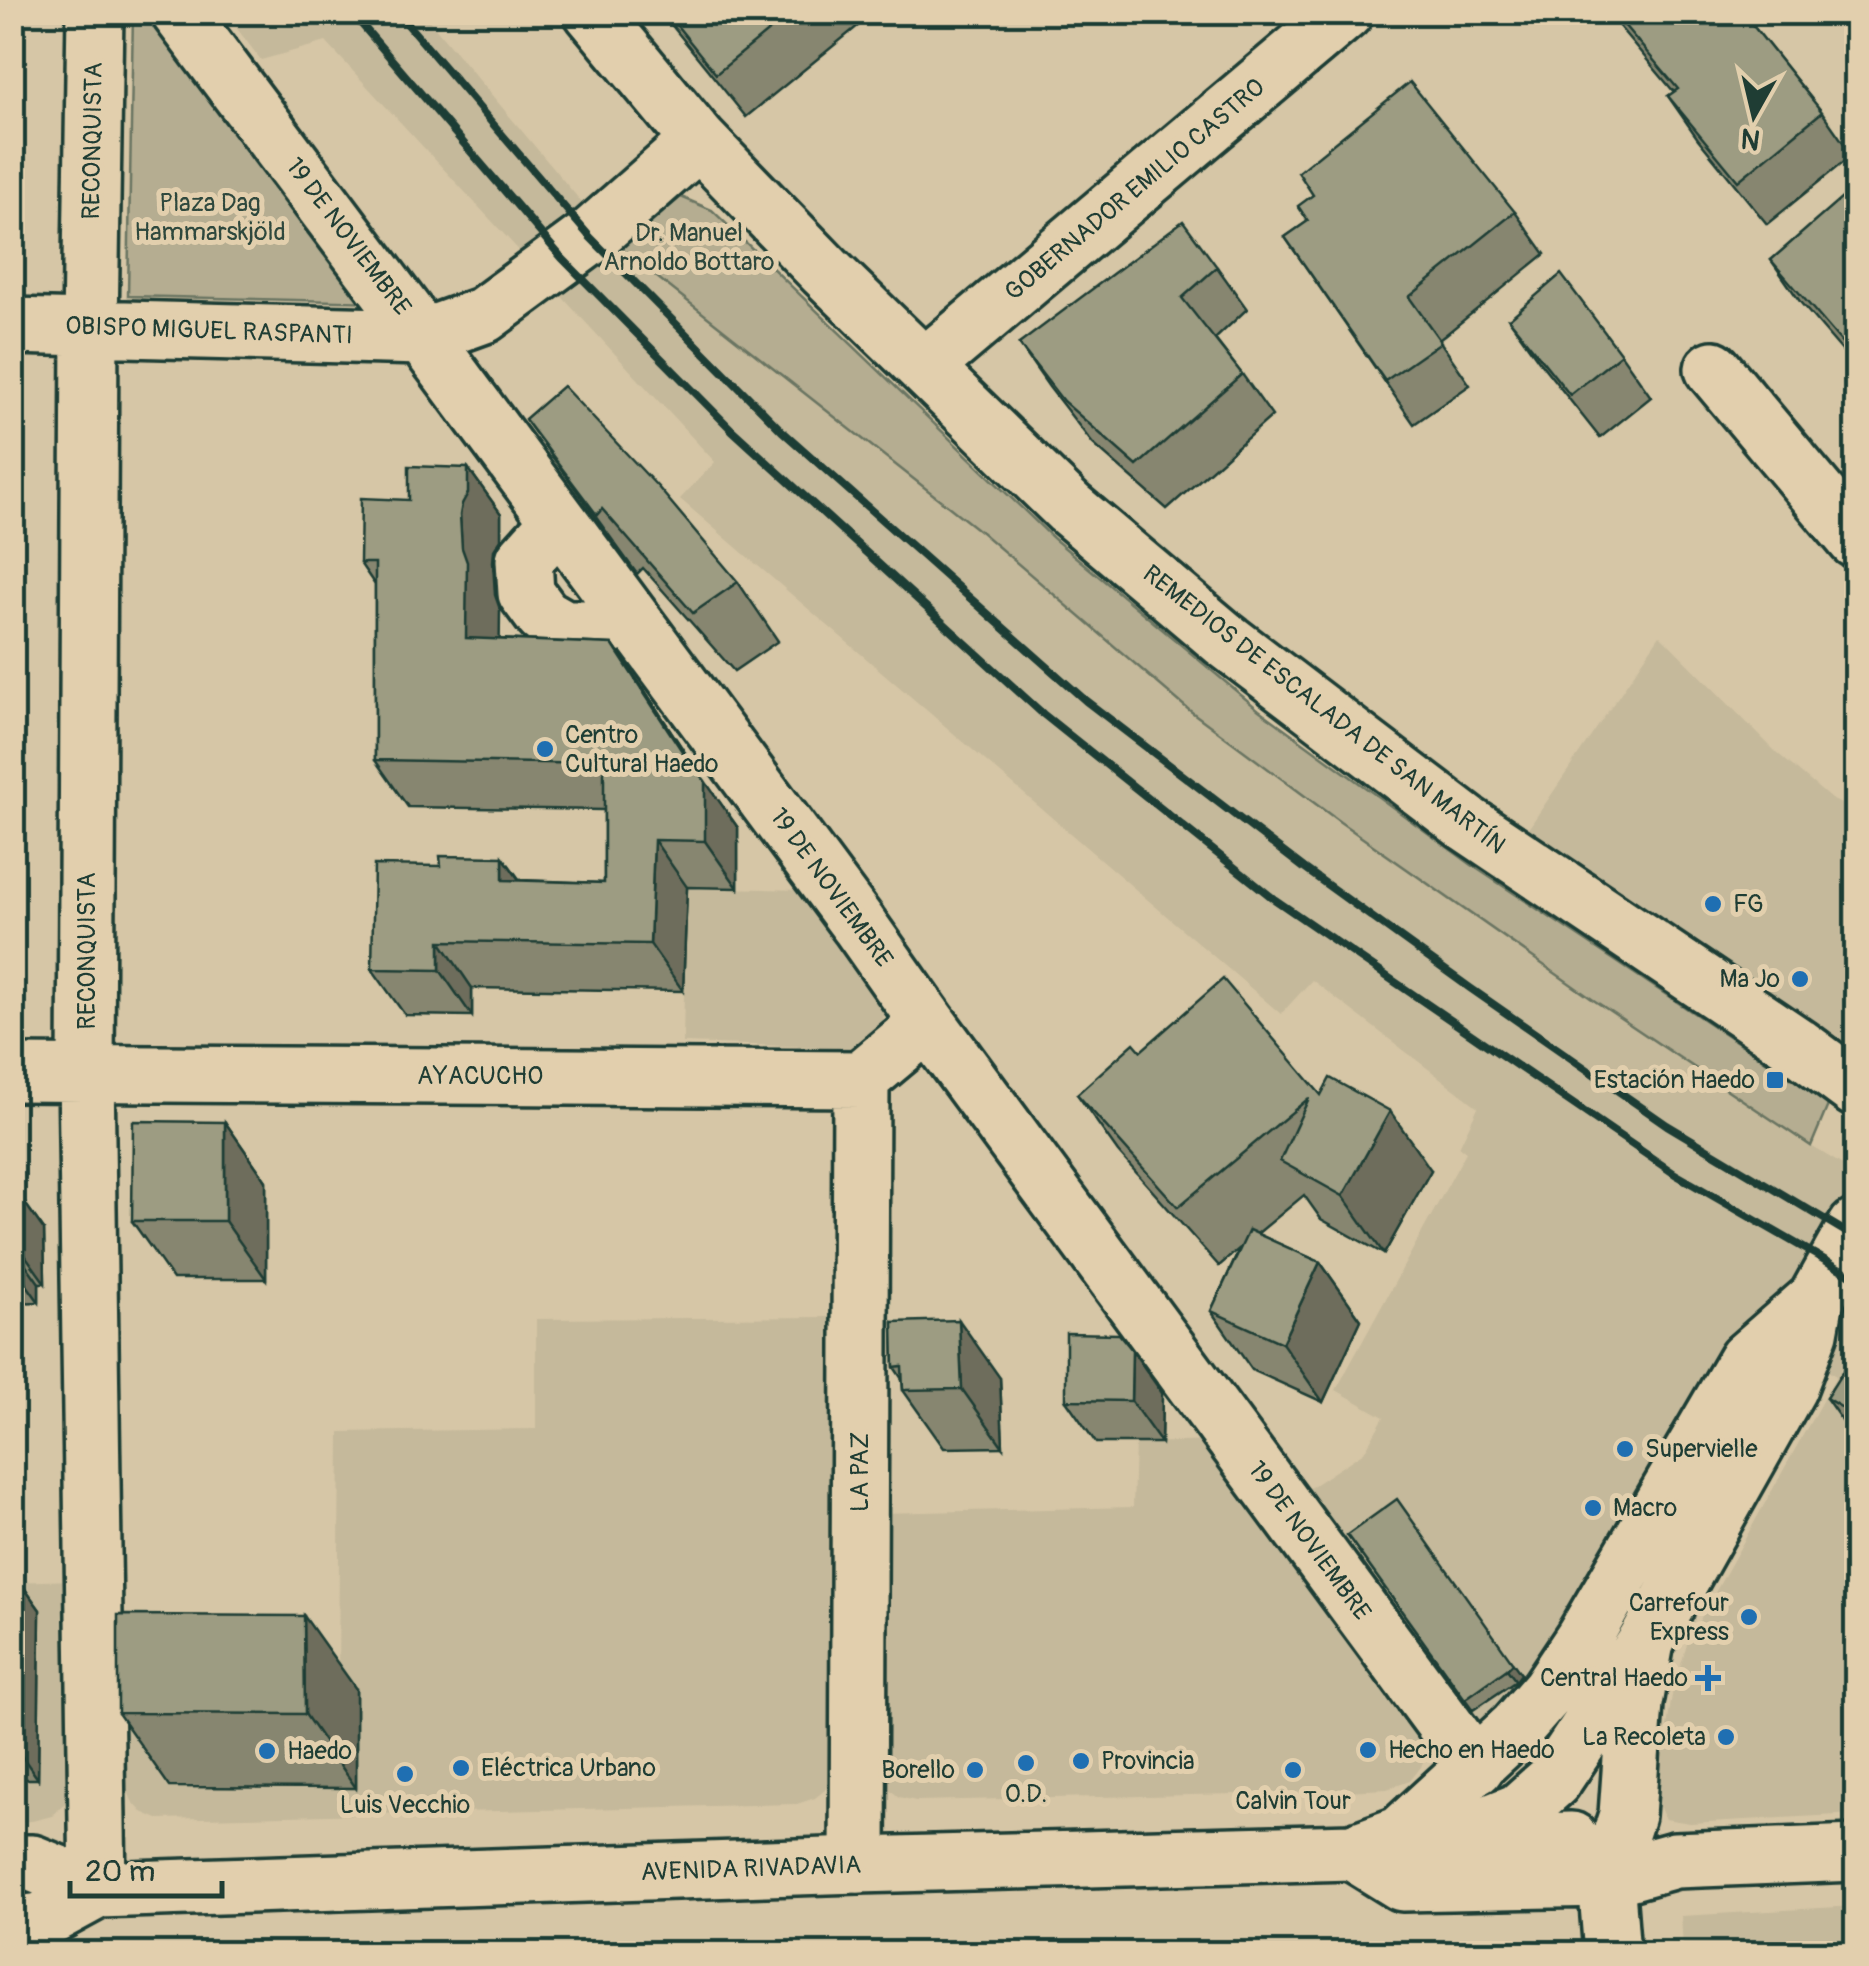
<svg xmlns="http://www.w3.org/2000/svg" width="1869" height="1966" font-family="Pangolin,sans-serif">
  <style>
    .built { fill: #c5b99b }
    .green { fill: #b5ad91; stroke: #6a7562; stroke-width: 2.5 }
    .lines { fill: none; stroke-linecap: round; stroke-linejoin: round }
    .minor-casing { stroke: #1f3d34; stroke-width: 62 }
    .major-casing { stroke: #1f3d34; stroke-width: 62 }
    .minor { stroke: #e2cfad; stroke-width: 55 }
    .major { stroke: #e2cfad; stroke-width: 55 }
    .rail { stroke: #1f3d34; stroke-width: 8 }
    .wall { fill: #878670; stroke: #1f3d34; stroke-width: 2.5 }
    .shaded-wall { fill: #6e6d5b; stroke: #1f3d34; stroke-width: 2.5 }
    .building { fill: #9d9c82; stroke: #1f3d34; stroke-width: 2.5 }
    .poi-dot { fill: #1f6fb2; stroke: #e2cfad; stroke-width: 4 }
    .labels { text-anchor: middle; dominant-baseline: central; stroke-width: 10; stroke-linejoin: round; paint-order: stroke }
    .street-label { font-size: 25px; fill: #1f3d34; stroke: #e2cfad }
    .park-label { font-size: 25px; fill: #2e483d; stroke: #e2cfad }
    .poi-label { font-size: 25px; fill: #1f3d34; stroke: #e2cfad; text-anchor: start }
  </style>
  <rect width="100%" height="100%" fill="#d6c6a6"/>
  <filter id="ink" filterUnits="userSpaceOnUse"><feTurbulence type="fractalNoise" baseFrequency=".01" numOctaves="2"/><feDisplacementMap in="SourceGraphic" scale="20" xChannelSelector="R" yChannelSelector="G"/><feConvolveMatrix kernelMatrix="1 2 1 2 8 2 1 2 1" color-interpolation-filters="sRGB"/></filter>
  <g filter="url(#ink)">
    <path class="built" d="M225,13h198l197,235 361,284 208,178 403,289 219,147 45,27v641l-166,9 -25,-4 -9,-20 16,-104 16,-54 148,-265 -92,-56 -138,247 -50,82 -81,84 -179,-236 68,-45 20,-35 -48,-27 130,-238 -7,-5 19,-40 -166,-127 -31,34 -601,-515 35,-37 -389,-420 -65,18z
      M1660,635l116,117 55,47 25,12v237l-332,-213z
      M686,887l114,3 81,113 3,12 -2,14 -12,13 -18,6 -169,-5z
      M840,1317l-6,453 -9,20 -10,8 -18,6 -639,15 -16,-7 -10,-11 -5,-12v-109l211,-2 2,-246 196,-3v-110z
      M1222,1441l203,297 1,15 -5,14 -11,14 -23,8 -63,3 -408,9 -17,-4 -9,-7 -9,-14 -1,-263 253,-6 2,-64z
      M75,1580l-3,210 -7,13 -13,13 -20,5 -19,1 -1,-240z
      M1856,1906v47l-388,1 215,-6 -2,-32z"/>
    <path class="green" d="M133,13h20l226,289 -251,-6z
      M681,197l31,13 341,328 206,172 217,158 353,235 -18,43 -219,-147 -252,-177 -151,-112 -208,-178 -361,-284z"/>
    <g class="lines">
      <defs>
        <path id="minor" d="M95,12l-5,315 -4,745 12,818
          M179,12l244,325 436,588 69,98 548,744
          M592,12l107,129 126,130 244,237 155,131 242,184 332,223 58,43
          M12,326l411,11 61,-22 106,-78 109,-96
          M924,367l421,-355
          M1713,369l143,171
          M559,521l-35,39 2,33 17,23 21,12h37l32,-8
          M12,1073l849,6 67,-56
          M1441,1844l130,-4 35,39
          M1352,1852l50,31 204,-4 69,-19 181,-7
          M858,1865l3,-786
          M1612,1954l-6,-75 21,-64 8,-112 11,-61"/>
        <path id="major" d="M1401,1834l115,-106 33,-38 34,-51 163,-279 70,-61
          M12,1863h20l66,27 760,-25 494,-13 49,-18 85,-10 33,-13 34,-30 93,-139 143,-255 21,-55 6,-33 40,-72
          M12,1925l29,-4 57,-31"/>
      </defs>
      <use href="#minor" class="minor-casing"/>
      <use href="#major" class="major-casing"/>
      <use href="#minor" class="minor"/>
      <use href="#major" class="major"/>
      <path class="rail" d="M351,12l211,246 170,172 311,284 231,185 401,275 181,104
        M397,12l193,225 192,194 304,270 218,167 166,120 197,137 189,113"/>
    </g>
    <path class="wall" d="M661,12h214l-129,105z
      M1607,12h135l80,100 30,43 -85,69 -69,-85 -30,-43 6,-4z
      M1313,195l202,17 30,42 -106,86 31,45 -56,39 -129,-187 23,-16z
      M1856,198v169l-55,-64 -30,-43z
      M1217,267l30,42 -32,30 27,35 30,42 -105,93 -74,-65 -44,-57 -30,-43z
      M1509,319l112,35 30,43 -51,41 -61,-77z
      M525,419l213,163 40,59 -44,30 -91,-103 -6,6z
      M468,468l33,46v25l-7,11 -1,12 2,33 5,14 -1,30 113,5 33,47 54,83 39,54v60l-51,-1 -4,104 -211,-3v28l-67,-1 -33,-46 69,-103 62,-9 17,23 84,3v-73l-196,-3 -33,-47v-175l-15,-22 49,-63z
      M1141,1051l180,44 110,75 -47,84 -63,-35 -17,-24 -47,39 63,28 41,58 -38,82 -71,-32 -41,-59 29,-63 -21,18 -101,-114 -41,-58z
      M225,1122l41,59v98h-93l-41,-58z
      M12,1185l32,45 1,53h-6v19l-27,1z
      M893,1322l107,56 3,69 -59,1 -41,-58 -1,-11 -8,-12z
      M1856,1353v88l-30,-43z
      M1162,1393l-1,50h-65l-30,-43z
      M1347,1535l174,139 -5,7 -43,29z
      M12,1571l28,39 -2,169h-26z
      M356,1689v99l-186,-1 -52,-74z"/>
    <path class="shaded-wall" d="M468,468l33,46v25l-7,11 -1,12 2,33 5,14 -1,75 -33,-46 -6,-123z
      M612,644l33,47 60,93v-3l33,47v60l-33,-47z
      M654,840l33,47 -4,104 -33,-47z
      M503,857l33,47 -33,-24z
      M440,941l32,47v28l-32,-46z
      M1390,1111l41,59 -47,84 -41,-58z
      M225,1122l41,59v98l-41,-58z
      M12,1185l32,45 1,53 -33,-46z
      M12,1245l27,38v19l-27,-38z
      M1320,1262l41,58 -38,82 -41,-59z
      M959,1320l41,58 3,69 -41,-58z
      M1132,1350l30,43 -1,50 -30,-42z
      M12,1571l28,39 -2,169 -26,-37z
      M304,1616l52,73v99l-51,-74z
      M1513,1663l8,11 -5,7 -9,-12z"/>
    <path class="building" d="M666,12h126l-76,62z
      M1613,12h129l80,100 -84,69 -70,-85 10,-7z
      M1410,82l105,130 -106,85 32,45 -56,39 -100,-144 23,-16 -10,-15 15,-11 -15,-23z
      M1850,191l6,7v161l-85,-99z
      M1183,221l34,46 -35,31 60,76 -105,92 -74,-65 -44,-57z
      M1561,274l60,80 -51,41 -61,-76z
      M563,386l95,101 80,95 -45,31 -91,-104 -5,6 -72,-96z
      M409,466l59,2v25l-6,11 -2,11 2,33 5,14 -1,76 146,6 79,121 14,16v60l-51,-1 -4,104 -210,-3v29l-68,-1 2,-104 67,1 -1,-10 63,1v23l101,3v-119l-229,-4v-197h-15l1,-65 48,2z
      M1223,979l98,116 9,-17 60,33 -47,85 -63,-35 29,-63 -131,109 -101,-113 57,-51 7,8z
      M133,1121l92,1v99h-93z
      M1249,1230l71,32 -38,81 -71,-32z
      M959,1320l3,69 -59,1 -1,-24 -8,1 -1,-45z
      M1066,1333l53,1 13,16 -1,51 -65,-1z
      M1855,1352l1,1v63l-30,-18z
      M1397,1499l116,164 -6,6 -42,30 -118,-164z
      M118,1615l186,1 1,98 -187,-1z"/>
  </g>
  <g class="poi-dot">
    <circle cx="545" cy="749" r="10"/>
    <circle cx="1713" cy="904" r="10"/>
    <circle cx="1800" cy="979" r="10"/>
    <rect x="1765" y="1070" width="20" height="20" rx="5"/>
    <circle cx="1625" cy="1449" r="10"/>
    <circle cx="1593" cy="1508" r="10"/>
    <circle cx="1749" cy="1617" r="10"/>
    <path d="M1703 1663h10v10h10v10h-10v10h-10v-10h-10v-10h10z"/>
    <circle cx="1726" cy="1737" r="10"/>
    <circle cx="1368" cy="1750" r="10"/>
    <circle cx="267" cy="1751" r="10"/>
    <circle cx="1081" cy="1761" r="10"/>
    <circle cx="1026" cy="1763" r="10"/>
    <circle cx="461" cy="1768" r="10"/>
    <circle cx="975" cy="1770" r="10"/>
    <circle cx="1293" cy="1770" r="10"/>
    <circle cx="405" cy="1774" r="10"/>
  </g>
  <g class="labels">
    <g class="street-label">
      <text transform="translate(93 141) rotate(-89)">RECONQUISTA</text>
      <text transform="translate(1135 190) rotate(-40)">GOBERNADOR EMILIO CASTRO</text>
      <text transform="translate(348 237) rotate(53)">19 DE NOVIEMBRE</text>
      <text transform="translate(209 331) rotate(2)">OBISPO MIGUEL RASPANTI</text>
      <text transform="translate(1324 710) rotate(38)">REMEDIOS DE ESCALADA DE SAN MARTÍN</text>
      <text transform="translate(831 888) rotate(54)">19 DE NOVIEMBRE</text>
      <text transform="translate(87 951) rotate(-90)">RECONQUISTA</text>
      <text x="480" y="1076">AYACUCHO</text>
      <text transform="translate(860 1472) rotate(-90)">LA PAZ</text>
      <text transform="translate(1309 1541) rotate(54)">19 DE NOVIEMBRE</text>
      <text transform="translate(751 1869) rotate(-2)">AVENIDA RIVADAVIA</text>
    </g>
    <g class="park-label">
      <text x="210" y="203">Plaza Dag<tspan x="210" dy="29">Hammarskjöld</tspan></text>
      <text x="689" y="233">Dr. Manuel<tspan x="689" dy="29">Arnoldo Bottaro</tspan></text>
    </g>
    <g class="poi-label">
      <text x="565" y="735">Centro<tspan x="565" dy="29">Cultural Haedo</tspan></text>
      <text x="1733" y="904">FG</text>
      <text x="1780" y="979" text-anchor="end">Ma Jo</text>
      <text x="1755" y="1080" text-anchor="end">Estación Haedo</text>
      <text x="1645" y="1449">Supervielle</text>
      <text x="1613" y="1508">Macro</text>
      <text x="1729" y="1603" text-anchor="end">Carrefour<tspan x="1729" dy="29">Express</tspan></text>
      <text x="1688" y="1678" text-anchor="end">Central Haedo</text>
      <text x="1706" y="1737" text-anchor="end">La Recoleta</text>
      <text x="1388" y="1750">Hecho en Haedo</text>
      <text x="287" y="1751">Haedo</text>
      <text x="1101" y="1761">Provincia</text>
      <text x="481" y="1768">Eléctrica Urbano</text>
      <text x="955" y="1770" text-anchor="end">Borello</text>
      <text x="1026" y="1794" text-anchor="middle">O.D.</text>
      <text x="1293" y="1801" text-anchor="middle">Calvin Tour</text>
      <text x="405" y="1805" text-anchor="middle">Luis Vecchio</text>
    </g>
  </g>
  <rect width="1869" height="1966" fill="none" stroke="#e2cfad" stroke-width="50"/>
  <rect x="25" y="25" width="1819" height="1916" fill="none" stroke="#1f3d34" stroke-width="4" filter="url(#ink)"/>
  <g transform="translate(1754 115) rotate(188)" stroke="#e2cfad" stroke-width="8" paint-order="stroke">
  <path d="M0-8L18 38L0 25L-18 38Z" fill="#1f3d34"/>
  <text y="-15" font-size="28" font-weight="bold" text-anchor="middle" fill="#1f3d34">N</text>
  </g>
  <path d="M70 1881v15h152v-15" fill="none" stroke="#1f3d34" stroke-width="5"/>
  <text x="85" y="1881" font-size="30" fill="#1f3d34" stroke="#e2cfad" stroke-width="8" paint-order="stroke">20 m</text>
</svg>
